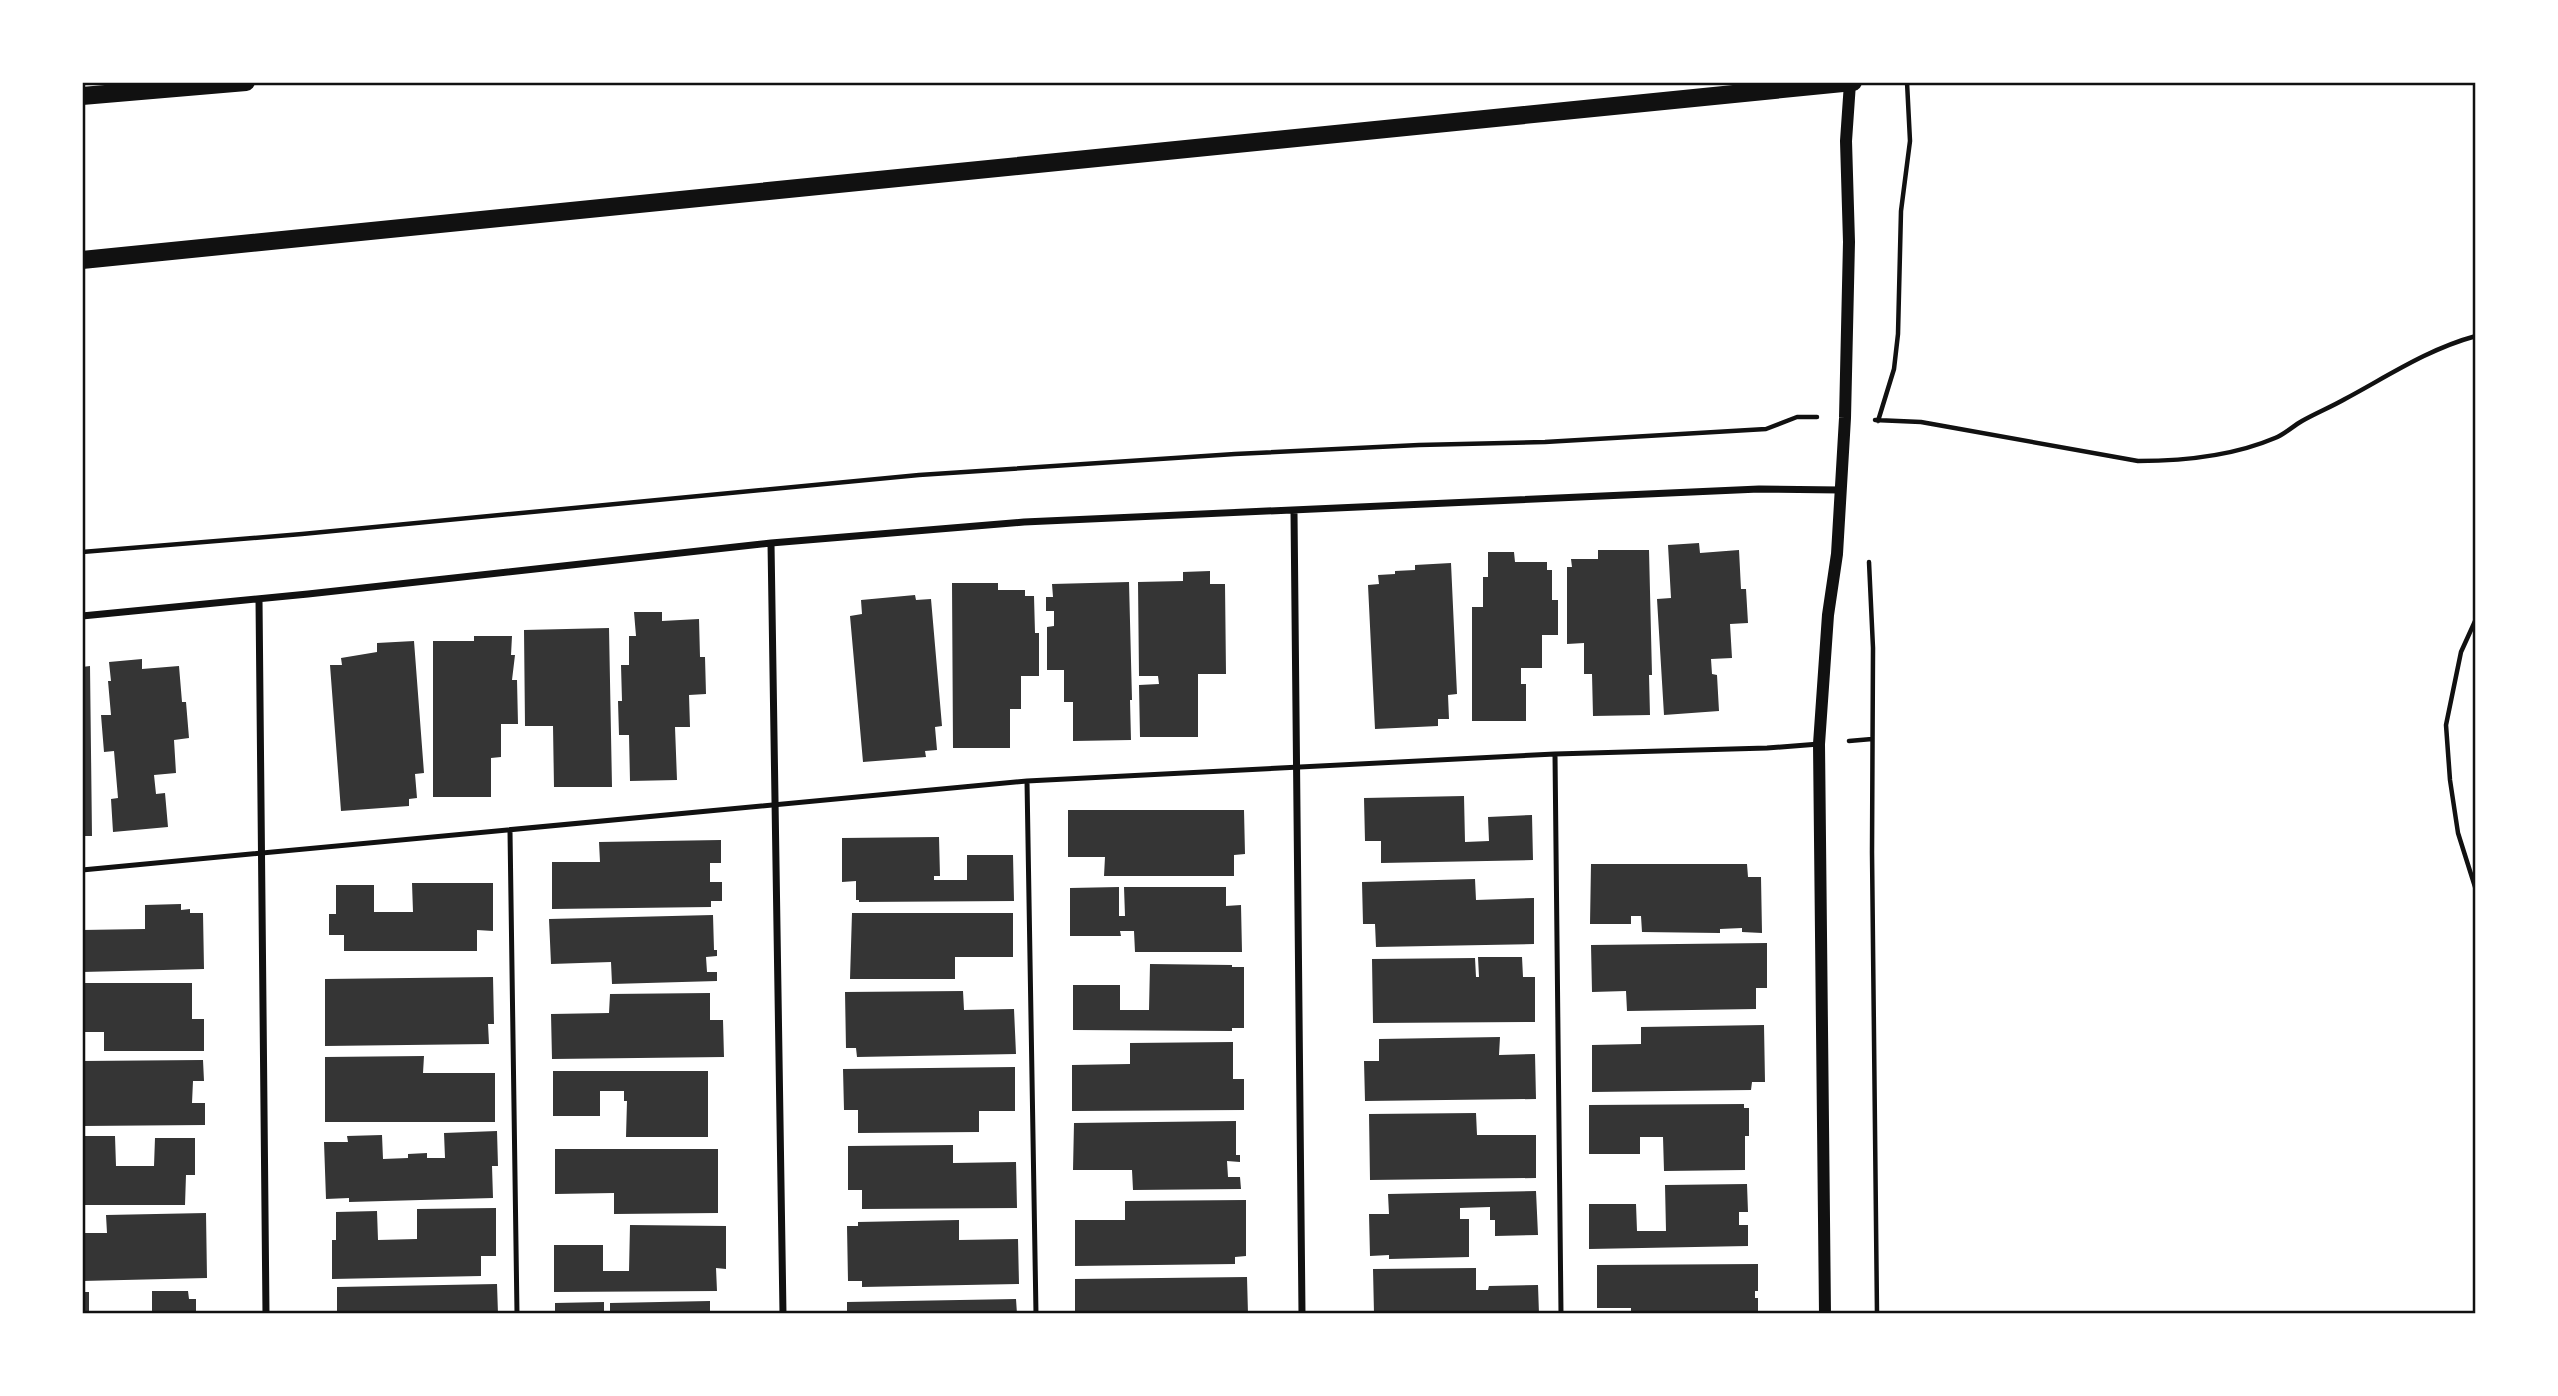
<svg xmlns="http://www.w3.org/2000/svg" width="2558" height="1396" font-family="Karla,sans-serif">
  <style>
    .building { fill: #353535 }
    .lines { fill: none; stroke-linecap: round; stroke-linejoin: round }
    .path { stroke: #111; stroke-width: 4.5 }
    .service { stroke: #111; stroke-width: 5 }
    .minor { stroke: #111; stroke-width: 7 }
    .tertiary { stroke: #111; stroke-width: 12 }
    .primary { stroke: #111; stroke-width: 18 }
    .neatline { fill: none; stroke: #111; stroke-width: 2.5 }
  </style>
  <rect width="100%" height="100%" fill="#fff"/>
  <path class="building" d="M1699,543l1,10 39,-3 2,39h5l2,34 -18,1 2,34 -21,1 1,15 5,1 2,36 -55,4 -7,-116 14,-1 -3,-53z
    M1598,550h51l3,125h-3l1,40 -57,1 -1,-42h-8v-31l-17,1v-77h5l-1,-8h27z
    M1488,552h26l1,10h32v8h5v30h6v35h-16v33h-21v16h5v37h-54v-114h11v-30h5z
    M1451,563l6,131 -9,1 1,24h-11v7l-63,3 -7,-144 11,-1 -1,-9 17,-1v-3l20,-1v-5z
    M1210,571v13h15l1,90h-28v63h-58l-1,-52 20,-1 -1,-8h-19l-1,-94 45,-1v-9z
    M1129,582l3,118h-2l1,40 -58,1v-39h-9v-32h-17v-43l7,-1v-15h-8v-14h7l-1,-13z
    M952,583h46v7h27v6h9l1,37h4v43h-18v33h-11v39h-57z
    M915,595l1,5 15,-1 11,127 -7,1 2,23 -12,1 1,6 -63,5 -13,-146 12,-2 -1,-14z
    M634,612h28v9l37,-2 1,38h5l1,37 -17,1 1,32h-15l2,53 -47,1 -1,-46h-10l-1,-34h4l-1,-36h8v-29h7z
    M609,628l3,159h-58l-1,-61h-28l-1,-96z
    M474,636h38l-1,19h4l-3,25h5l1,44h-17v33l-10,1v39h-58v-156h41z
    M414,641l10,132 -9,1 2,24 -8,1v7l-68,5 -11,-146h12l-1,-7 36,-6v-9z
    M142,659v10l37,-3 3,36h4l3,36 -15,2 2,33 -22,2 2,19 9,-1 3,34 -55,5 -2,-33 7,-1 -4,-47 -10,1 -3,-37h10l-3,-34h3l-2,-19z
    M90,666l2,170h-10v-169z
    M1464,796l1,46 24,-1 -1,-24 44,-2 1,45 -152,3v-22h-16l-1,-43z
    M1068,810h176l1,44 -11,1v21h-130l1,-19h-37z
    M939,837l1,39h-6v4h33v-25h46l1,46 -155,1v-2h-3v-19l-14,1v-44z
    M721,840v23h-11v19h12v19h-11v6l-159,2v-47h48l-1,-20z
    M1591,864h156l1,13h13l1,56 -20,-1v-4l-22,1v4l-78,-1 -1,-16h-10v8h-41z
    M1475,879l1,21 58,-2v46l-158,3 -1,-23h-12l-1,-42z
    M412,883h81v48l-16,-1v21h-133v-16h-15v-21h7v-29h38v27h39z
    M1119,887v29h6l-1,-29h102v19l15,-1 1,47h-107l-1,-21h-14l1,5h-51v-48z
    M181,904v6l9,-1v4h13l1,56 -122,3v-42l63,-1v-24z
    M852,913h161v44h-58v22h-105z
    M713,915l1,35h3v6l-11,1 1,15h10v9l-105,3 -1,-22 -60,2 -2,-45z
    M1767,943v45h-11v21l-129,2 -1,-20 -34,1 -1,-47z
    M1478,957h44l1,20h12v45l-162,1 -1,-64 103,-1 1,19h3z
    M1150,964l82,1v2h12v61h-12v3l-159,-1v-45h47v25h29z
    M493,977l1,47h-6l1,20 -164,2v-67z
    M82,983h110v36h12v32h-100v-19h-22z
    M963,991l1,19 50,-1 2,45 -159,3 -1,-9h-10l-1,-56z
    M710,993v27h13l1,37 -172,2 -1,-45 58,-1 1,-19z
    M1764,1025l1,57h-13l-1,8 -159,2v-47l49,-1v-17z
    M1500,1037l-1,18 36,-1 1,45 -171,2 -1,-40h15v-22z
    M1233,1042v37h11v31l-172,1v-46l58,-1v-21z
    M424,1056l-1,17h72v49h-170v-65z
    M203,1060l1,21h-11l-1,22h13v22l-123,1v-65z
    M1015,1067v44h-36v21l-121,1v-23h-14l-1,-41z
    M553,1071h155v66h-82l1,-36h-3v-10h-24v25h-47z
    M1744,1104v4h5v28h-4v34l-81,1 -1,-34h-23v17h-51v-49z
    M1476,1113l1,22h59v43l-166,2 -1,-66z
    M1236,1121v34h4v7l-13,-1 1,16h12l1,12 -108,1 -1,-20h-59l1,-47z
    M497,1131l1,35h-6l1,32 -144,4v-4l-23,1 -2,-57h24l-1,-6 35,-1 1,24 25,-1v-4l19,-1v5h18l-1,-25z
    M82,1136h33l1,30h38l1,-28h40v37h-9l-1,30h-103z
    M953,1145v18l63,-1 1,46 -155,1v-19h-14v-44z
    M555,1149h163v64l-104,1v-21l-59,1z
    M1747,1184l1,28h-9v13h9v21l-159,3v-45h47l1,27h29l-1,-46z
    M1536,1191l2,44 -43,1v-16h-5v-13l-30,1v11h9v38l-80,2v-4l-19,1 -1,-42h20l-1,-20z
    M1246,1200v56l-11,1v7l-160,2v-46h50v-19z
    M496,1208v48h-15v20l-149,3v-39h4v-28l41,-1 1,29 39,-1v-30z
    M206,1213l1,65 -125,3v-48h25l-1,-18z
    M959,1220v20l59,-1 1,45 -157,3v-6h-14l-1,-55h11v-4z
    M630,1225l96,1v43l-10,-1 1,23 -163,1v-47h49v26h26z
    M1758,1264v27h-3v7h3v16h-127v-6h-34v-43z
    M1476,1268v22h12l1,-4 49,-1 1,29 -165,-1 -1,-44z
    M1247,1277l1,37h-173v-35z
    M497,1284l1,30h-161v-27z
    M152,1291h36l1,8h7v15h-44z
    M82,1292h7v22h-7z
    M1016,1299l1,15h-170v-12z
    M710,1301v13h-100v-11z
    M604,1302v12h-49v-11z"/>
  <g class="lines">
    <path class="path" d="M1875,420l46,2 217,39c45,0 95,-5 137,-23 10,-4 18,-12 27,-17 14,-8 29,-14 43,-22 43,-23 83,-50 131,-63
      M1878,421l16,-52 4,-35 3,-123 9,-70 -3,-59
      M82,552l220,-18 617,-59 316,-21 184,-9 126,-3 221,-13 31,-12h20
      M1869,562l4,86 -1,204 5,462
      M2476,619l-15,33 -15,73 4,55 8,53 18,57
      M1849,741l23,-2"/>
    <path class="service" d="M1555,754l6,560
      M1027,781l9,533
      M510,831l7,483
      M82,870l945,-89 528,-27 212,-6 52,-4"/>
    <path class="minor" d="M1294,511l8,803
      M771,543l12,771
      M259,599l7,715
      M82,616l226,-22 463,-51 253,-21 735,-33 81,1"/>
    <path class="tertiary" d="M1825,1314l-6,-570 9,-129 9,-61 8,-136 4,-176 -3,-101 4,-58"/>
    <path class="primary" d="M82,96l164,-14
      M82,260l1771,-178"/>
  </g>
  <rect width="2558" height="1396" fill="none" stroke="#ffffff" stroke-width="168"/>
  <rect x="84" y="84" width="2390" height="1228" class="neatline"/>
</svg>
